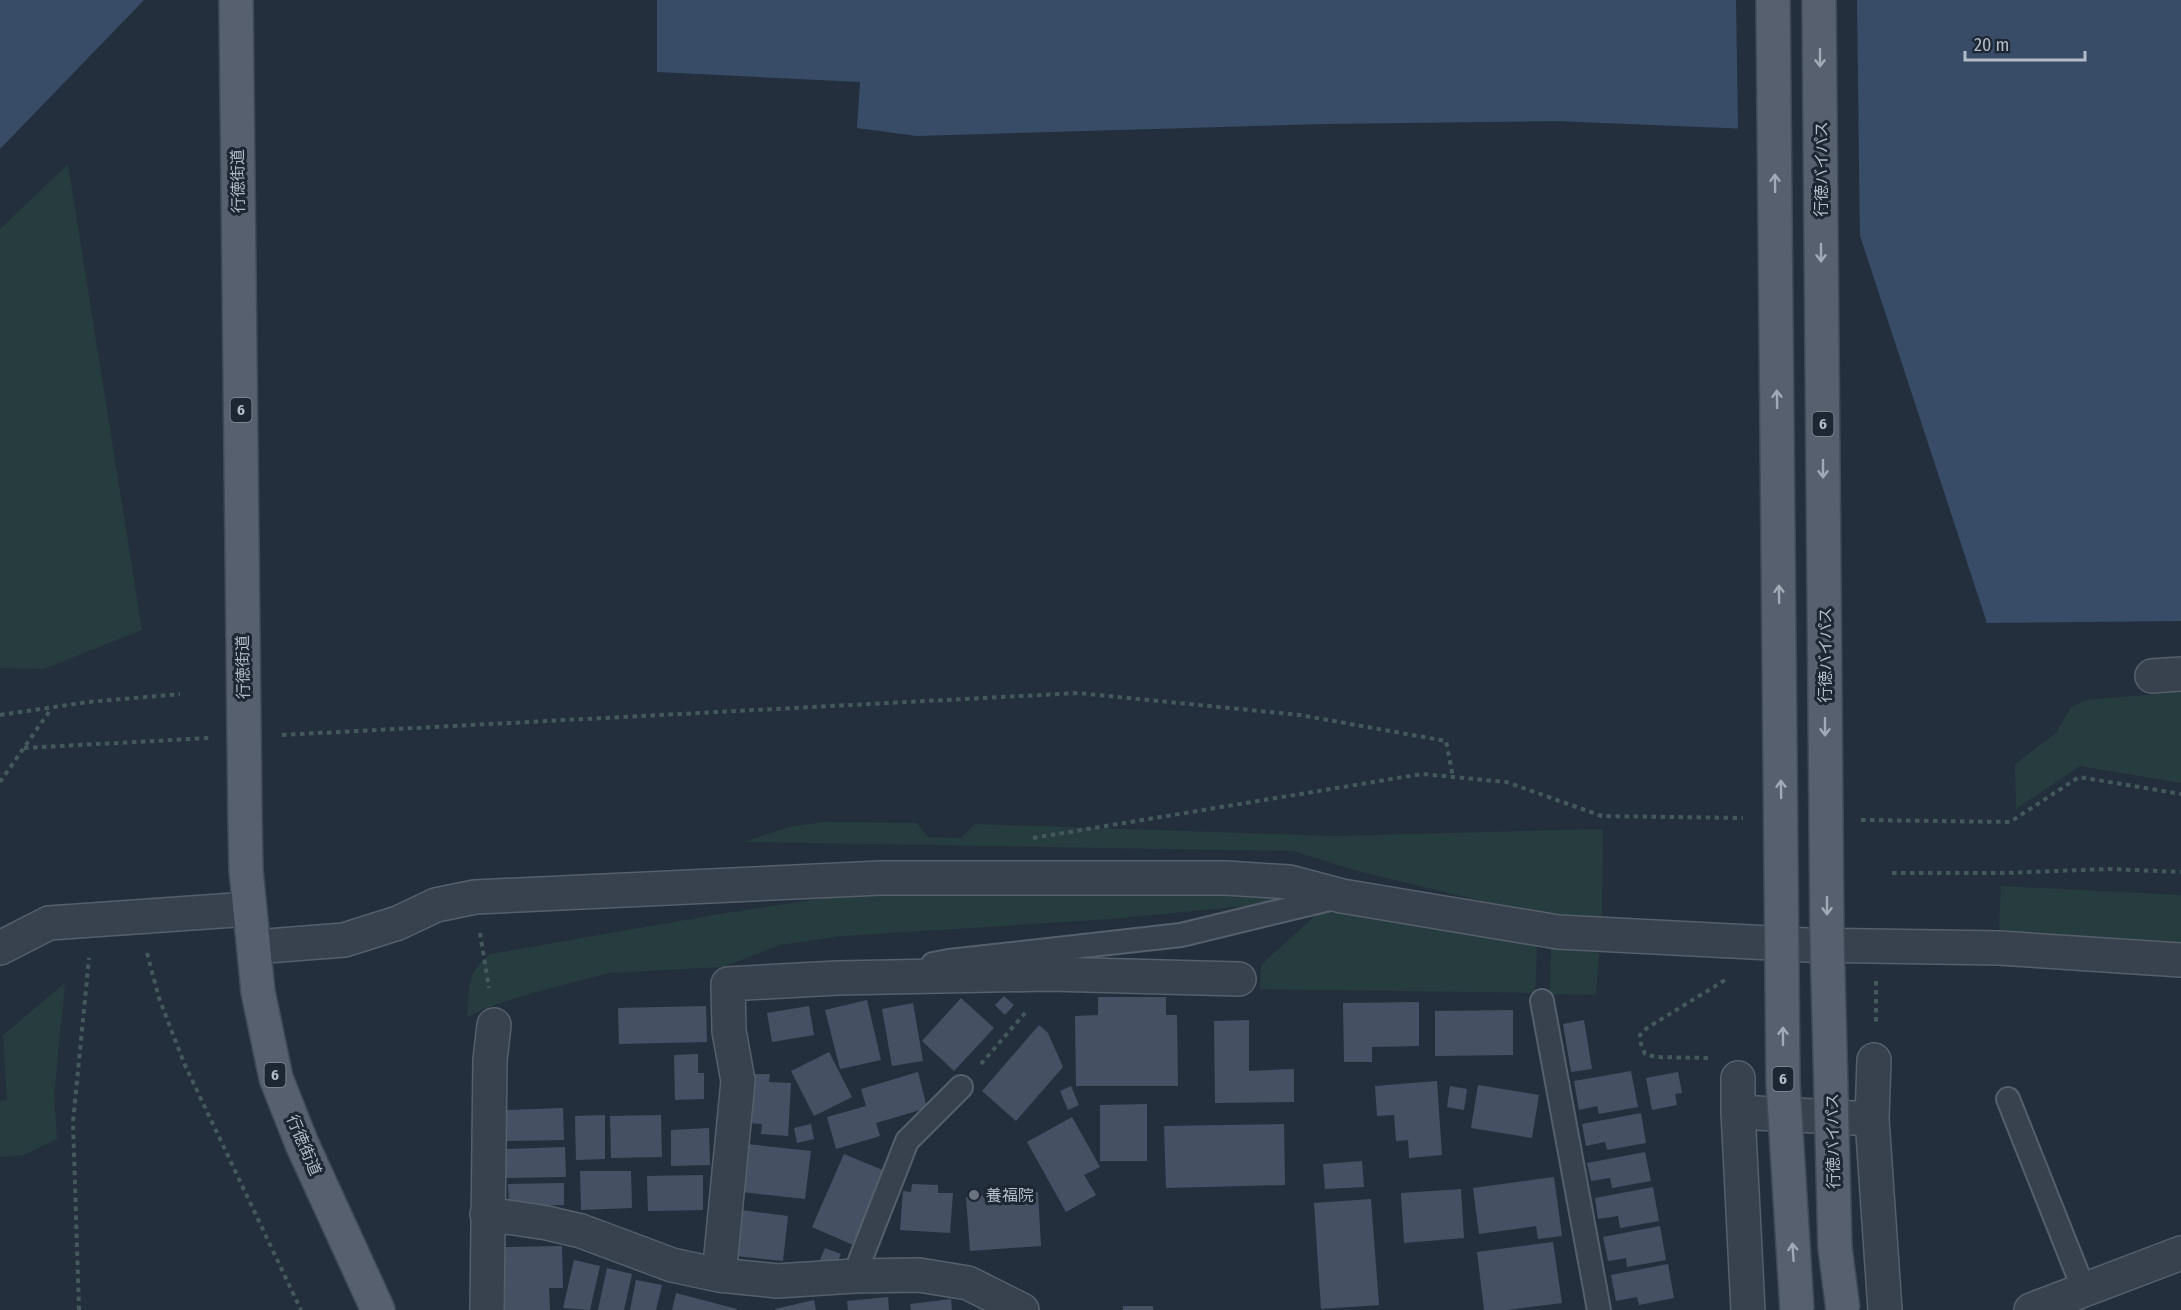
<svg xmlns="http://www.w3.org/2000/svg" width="2181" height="1310" font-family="'Fira Sans Condensed','Noto Sans JP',sans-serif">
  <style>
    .green { fill: #263c3f }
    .water { fill: #394c67 }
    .pier { fill: #242f3e }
    .building { fill: #455162 }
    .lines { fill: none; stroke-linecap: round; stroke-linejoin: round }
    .service-casing { stroke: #565f6c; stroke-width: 26 }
    .minor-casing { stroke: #565f6c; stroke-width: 36 }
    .primary-casing { stroke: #414a57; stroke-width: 36 }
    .path { stroke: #44595c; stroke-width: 4; stroke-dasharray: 4.5 4.5; stroke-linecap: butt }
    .service { stroke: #38414e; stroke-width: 22 }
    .minor { stroke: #38414e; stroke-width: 33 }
    .primary { stroke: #56606e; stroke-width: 33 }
    .primary-bridge-casing { stroke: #414a57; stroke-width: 36; stroke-linecap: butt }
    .primary-bridge { stroke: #56606e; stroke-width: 33 }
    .oneway { stroke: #a1aab7 }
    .worship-dot { fill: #6b7280; stroke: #1d2633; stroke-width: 2 }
    .labels { text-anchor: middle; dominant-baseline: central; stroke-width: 6; stroke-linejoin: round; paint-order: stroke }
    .shield { fill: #1d2633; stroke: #878f9c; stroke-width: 1.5 }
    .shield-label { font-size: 15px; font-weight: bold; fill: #b4bcc9 }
    .street-label { font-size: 16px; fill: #b4bcc9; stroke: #1d2633 }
    .poi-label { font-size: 16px; fill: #b4bcc9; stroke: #1d2633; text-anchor: start }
  </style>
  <rect width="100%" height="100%" fill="#242f3e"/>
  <path class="green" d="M68,164l74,466 -98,39 -44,-1v-439z
    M2181,692v91l-101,-17 -64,43 -1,-45 41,-31 15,-26 15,-7z
    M824,822l93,1 11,14 33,1 14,-14 359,12 269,-7 -1,93 -63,-7 -182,-44 -63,-20 -550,-9 45,-15z
    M2001,886l180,9v50l-182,-15z
    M910,892l339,4 38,6 -176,17 -268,17 -63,9 -57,22 -114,6 -87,23 -36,12 -19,9c3,-28 -2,-45 24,-63l234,-41 114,-17z
    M1326,906l211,40 -2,47 -275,-4 1,-24z
    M1551,948l48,5 -3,42 -46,-1z
    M65,983l-11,113 3,43 -33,16 -24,2v-56l7,-1 -4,-65z"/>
  <path class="water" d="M0,0h144l-144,149z
    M657,0h1524v621l-194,2 -161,-491 -271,-11 -231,3 -407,12 -60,-8 3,-46 -203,-10z"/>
  <path class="pier" d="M1736,0h121l3,245 -36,-110 -86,-3z"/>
  <path class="building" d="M1004,996l10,9 -9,10 -10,-10z
    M1098,997h68v18h11l1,71h-102l-1,-70 23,-1z
    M961,998l33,30 -40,43 -32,-30z
    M867,1000l14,60 -41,9 -15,-59z
    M1419,1002v44l-47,1v15h-28l-1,-59z
    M913,1003l10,58 -31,5 -10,-57z
    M706,1006l1,36 -88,2 -1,-36z
    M809,1006l5,29 -42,7 -5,-29z
    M1513,1010v45l-78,1v-45z
    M1249,1020v51l45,-2v33l-79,1 -1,-82z
    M1584,1020l8,49 -21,3 -8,-48z
    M1039,1025l9,8 15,34 -47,54 -34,-30z
    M829,1052l23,45 -38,19 -23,-45z
    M698,1054v19h6v26l-29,1 -1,-45z
    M1631,1071l7,36 -39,7 -2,-8 -18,4 -5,-29z
    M918,1072l9,36 -51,15 4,13 -44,13 -9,-32 39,-11 -5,-17z
    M1678,1072l4,21 -7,1 2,11 -25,5 -6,-32z
    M750,1074h20l-1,8 22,1 -3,53 -27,-2 1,-10 -14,-1z
    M1437,1081l5,74 -33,3 -1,-18 -12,1 -2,-26 -17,1 -2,-30z
    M1478,1085l61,10 -7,43 -61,-10z
    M1071,1086l8,19 -11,5 -8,-19z
    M1450,1086l17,3 -3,21 -17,-3z
    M1147,1104v57h-47v-56z
    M563,1108l1,32 -57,1 -1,-31z
    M1641,1113l5,30 -39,7 -2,-8 -19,4 -4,-22z
    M605,1115v44l-29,1 -1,-44z
    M661,1115l1,42 -51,1 -1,-42z
    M1072,1117l28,50 -16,8 12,20 -30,17 -39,-70z
    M811,1124l3,15 -17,4 -3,-15z
    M1284,1124l1,61 -119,3 -2,-62z
    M709,1128l1,37 -39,1v-36z
    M747,1144l64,7 -6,48 -63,-7z
    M565,1147l1,30 -60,1v-29z
    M1645,1152l6,29 -39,7 -2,-10 -19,3 -4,-18z
    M844,1154l41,17 -32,74 -41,-18z
    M1362,1161l2,26 -39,2 -2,-25z
    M580,1171h51l1,37 -51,2z
    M703,1175v35l-55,1 -1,-35z
    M1554,1177l8,59 -24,3 -2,-13 -57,8 -6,-46z
    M564,1183v22l-55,1 -1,-22z
    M912,1184l26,1v8h15l-3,40 -50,-3 3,-39 8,1z
    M1653,1187l6,34 -39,7 -2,-12 -20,3 -3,-21z
    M1461,1189l3,49 -60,5 -3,-50z
    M1038,1192l3,54 -71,5 -4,-54z
    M1371,1199l8,106 -58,4 -7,-106z
    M741,1210l47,6 -5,45 -47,-5z
    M1660,1226l6,34 -39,7 -1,-9 -18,3 -5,-24z
    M1553,1242l9,61 -55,7h-23l-7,-58z
    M562,1246l1,42h-14l1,22h-46l-1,-63z
    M825,1248l16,6 -7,15 -15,-7z
    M574,1260l26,6 -10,44 -27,-2z
    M1668,1264l6,34 -35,7 -2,-8 -21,4 -5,-26z
    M607,1268l25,6 -8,36h-26z
    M636,1280l26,5 -6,25h-26z
    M676,1293l61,16v1h-65z
    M888,1297l1,13h-41l-1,-9z
    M951,1299l1,11h-41l-1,-6z
    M814,1300l2,10h-41v-1z
    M1123,1306h30v4h-30z"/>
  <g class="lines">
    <defs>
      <path id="service" d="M933,964l16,-3 232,-26 157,-38
        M1542,1001l57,309
        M2008,1099l76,191
        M854,1276l53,-135 54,-54"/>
      <path id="minor" d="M2152,676l29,-2
        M254,947l90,-7 54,-17 38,-18 39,-8 406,-19h345l63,4 53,14 216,36 249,13 192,3 182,12
        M0,948l49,-25 200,-14
        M1874,1060l-2,59 13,191
        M1738,1078v34l10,198
        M1738,1112l134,7
        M487,1214l60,9 34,8 91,34 47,10 58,6 77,-5 65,-1 49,8 54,27
        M719,1275l19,-194 -9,-50 -1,-47 109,-6 212,-4 190,5
        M487,1310l3,-250 4,-35
        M2031,1310l150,-57"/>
      <path id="primary" d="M245,820l1,50 12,122 18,86 26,66 76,166"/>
    </defs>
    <use href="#service" class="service-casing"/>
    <use href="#minor" class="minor-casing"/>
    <use href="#primary" class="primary-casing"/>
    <path class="path" d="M0,715l88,-13 92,-8
      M282,735l796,-42 222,22 146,26 7,36
      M24,748l185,-10
      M0,782l51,-73
      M1861,820l149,2 69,-45 102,17
      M1033,838l389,-64 84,8 96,34 141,2
      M1892,873h113l104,-4 72,3
      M480,933l9,55
      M147,953l12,45 25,65 117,247
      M1876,981v44
      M1708,1058l-52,-1 -11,-3 -4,-10 -1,-9 7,-7 78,-48
      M981,1064l44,-51
      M79,1310l-6,-188 16,-164"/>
    <use href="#service" class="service"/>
    <use href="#minor" class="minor"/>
    <use href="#primary" class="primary"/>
    <defs>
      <path id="primary-bridge" d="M236,0l9,820
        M1773,0l10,1083 14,227
        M1819,0l8,937 8,311 8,62"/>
    </defs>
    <use href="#primary-bridge" class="primary-bridge-casing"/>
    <use href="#primary-bridge" class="primary-bridge"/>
  </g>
  <defs><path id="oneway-shaft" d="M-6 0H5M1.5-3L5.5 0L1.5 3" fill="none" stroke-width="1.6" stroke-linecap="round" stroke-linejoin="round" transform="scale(1.5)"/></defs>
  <g class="oneway">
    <use href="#oneway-shaft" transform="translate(1820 58) rotate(90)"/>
    <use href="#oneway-shaft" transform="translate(1775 183) rotate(-91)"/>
    <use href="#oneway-shaft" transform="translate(1821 253) rotate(90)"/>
    <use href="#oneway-shaft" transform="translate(1777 399) rotate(-91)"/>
    <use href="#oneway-shaft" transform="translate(1823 469) rotate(90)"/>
    <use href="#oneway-shaft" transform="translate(1779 594) rotate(-91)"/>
    <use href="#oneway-shaft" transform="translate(1825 727) rotate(90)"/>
    <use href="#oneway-shaft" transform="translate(1781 789) rotate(-91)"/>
    <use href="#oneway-shaft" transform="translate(1827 906) rotate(90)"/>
    <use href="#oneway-shaft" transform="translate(1783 1036) rotate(-90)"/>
    <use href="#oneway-shaft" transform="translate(1793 1252) rotate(-94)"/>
  </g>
  <circle class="worship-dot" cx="974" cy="1195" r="6"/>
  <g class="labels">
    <g class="shield">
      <rect x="230.5" y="398" width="21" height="24" rx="4.5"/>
      <rect x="1812.5" y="412" width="21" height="24" rx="4.5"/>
      <rect x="264.5" y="1063" width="21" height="24" rx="4.5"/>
      <rect x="1772.5" y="1067" width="21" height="24" rx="4.5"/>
    </g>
    <g class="shield-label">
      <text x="241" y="410">6</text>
      <text x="1823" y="424">6</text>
      <text x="275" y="1075">6</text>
      <text x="1783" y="1079">6</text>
    </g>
    <g class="street-label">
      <text transform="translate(1821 169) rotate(-90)">行徳バイパス</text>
      <text transform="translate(238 181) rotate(-91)">行徳街道</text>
      <text transform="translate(1825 655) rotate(-90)">行徳バイパス</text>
      <text transform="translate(243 667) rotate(-91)">行徳街道</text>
      <text transform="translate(1833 1141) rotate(-91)">行徳バイパス</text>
      <text transform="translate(304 1145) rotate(67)">行徳街道</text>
    </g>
    <g class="poi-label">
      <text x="986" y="1195">養福院</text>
    </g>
  </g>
  <path d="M1965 51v9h120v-9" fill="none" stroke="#b4bcc9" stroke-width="3"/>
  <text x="1974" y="51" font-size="18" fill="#b4bcc9" stroke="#1d2633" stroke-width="4.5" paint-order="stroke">20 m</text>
</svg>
